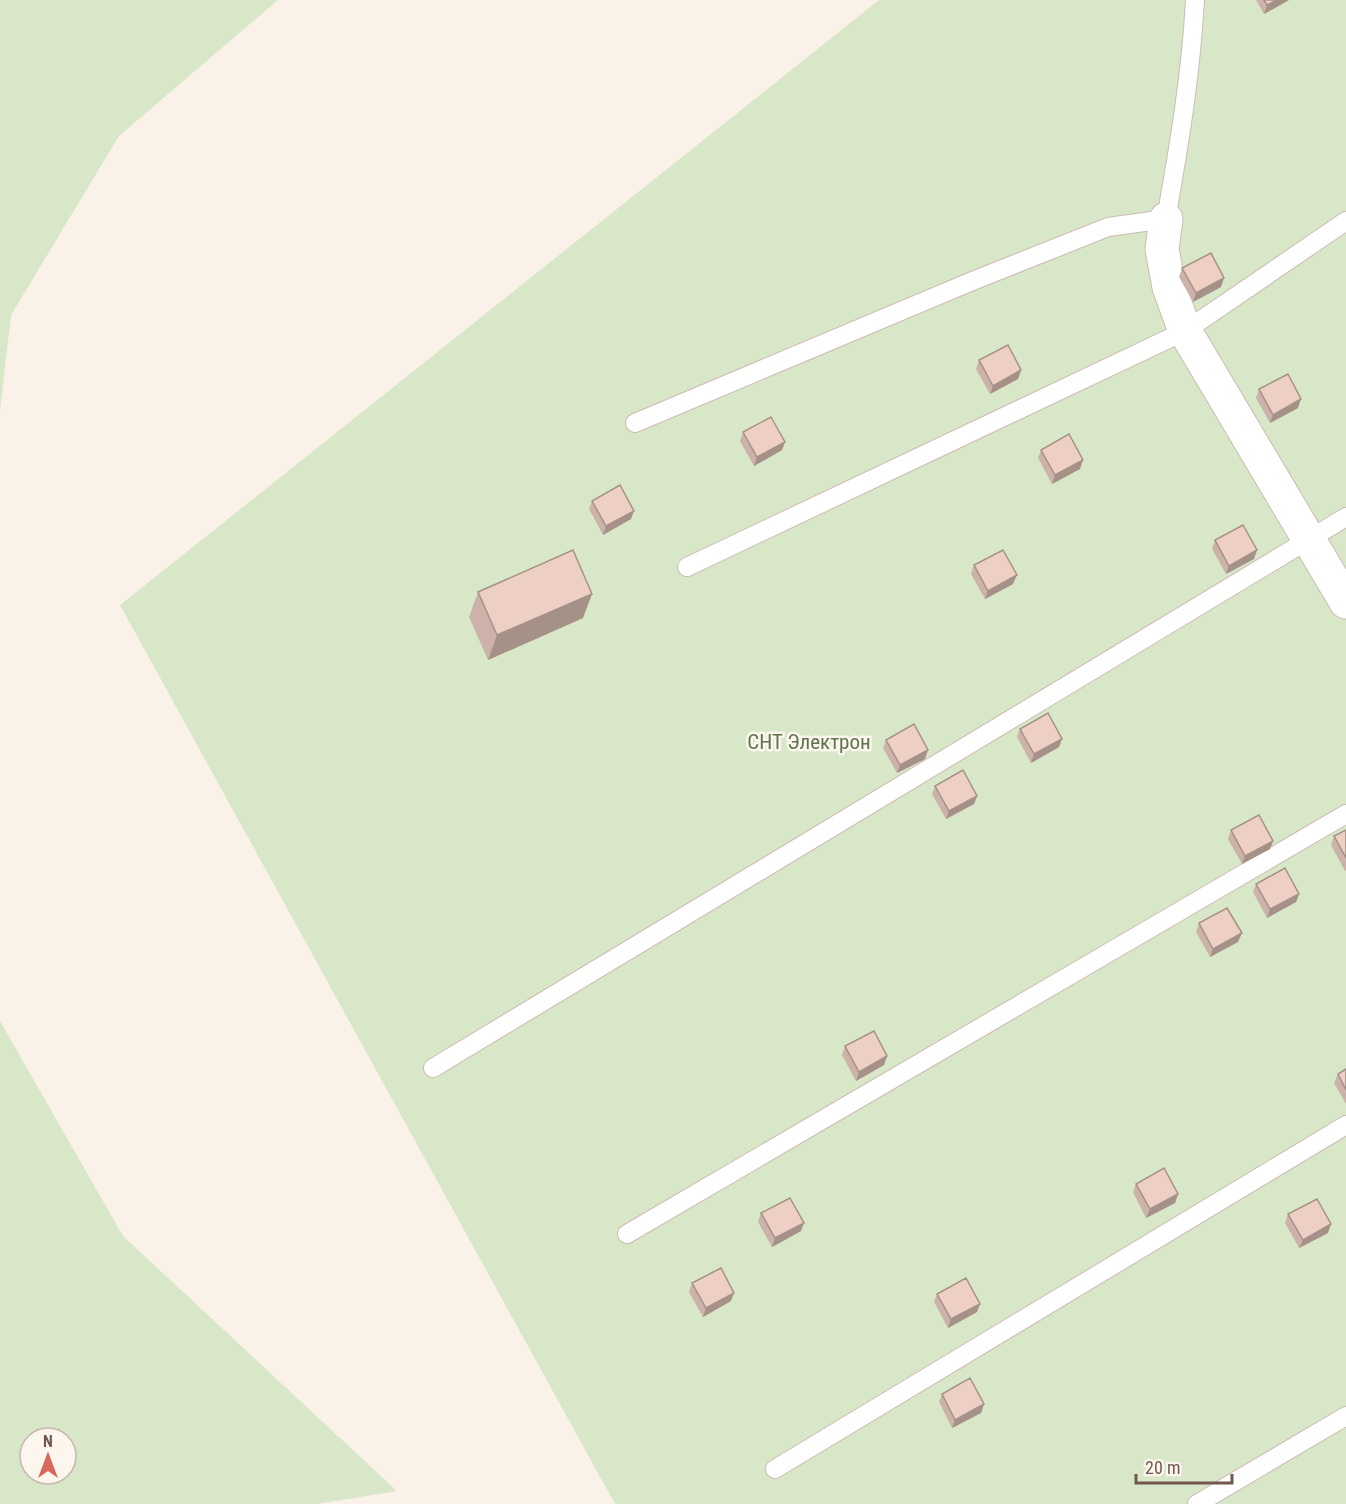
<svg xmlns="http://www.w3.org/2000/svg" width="1346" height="1504" font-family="'Roboto Condensed',sans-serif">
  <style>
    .green { fill: #d8e7c8; fill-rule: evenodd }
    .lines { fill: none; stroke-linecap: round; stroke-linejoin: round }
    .service-casing { stroke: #cdbbb3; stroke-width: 20 }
    .minor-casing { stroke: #cdbbb3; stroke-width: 35 }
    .service { stroke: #fff; stroke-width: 18 }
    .minor { stroke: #fff; stroke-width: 33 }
    .wall { fill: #ccb2a8 }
    .shaded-wall { fill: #a69188 }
    .building { fill: #edcfc3; stroke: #a69188; stroke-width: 1.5 }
    .labels { text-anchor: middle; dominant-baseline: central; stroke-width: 5; stroke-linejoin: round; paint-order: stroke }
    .park-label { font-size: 21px; fill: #5b7648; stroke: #fdf6ef }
  </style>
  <rect width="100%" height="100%" fill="#faf1e9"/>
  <path class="green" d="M0,0h278l-159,136 -108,179 -11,96z
    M879,0h467v1504h-731l-495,-899z
    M0,1021l123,215 274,255 -80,13h-317zM30,1438h36v36h-36z"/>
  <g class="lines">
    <defs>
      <path id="service" d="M635,423l335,-141 138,-55 58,-8c13,-73 25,-145 29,-219
        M687,567l498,-236 161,-110
        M433,1068l913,-551
        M627,1234l719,-420
        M775,1469l571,-344
        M1197,1504l149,-88"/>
      <path id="minor" d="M1166,219l-4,30 7,38 16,44 161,271"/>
    </defs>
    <use href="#service" class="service-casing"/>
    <use href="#minor" class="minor-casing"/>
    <use href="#service" class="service"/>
    <use href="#minor" class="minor"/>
  </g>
  <path class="wall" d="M1256,0h33l-25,14z
    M1182,268l39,19 -28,15 -14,-25z
    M979,360l42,10 -3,9 -28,15 -14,-25z
    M1259,389l39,19 -28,15 -14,-25z
    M743,432l39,18 -28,16 -14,-25z
    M1041,450l39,19 -28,15 -14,-26z
    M592,501l39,18 -28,16 -14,-26z
    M1215,540l39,19 -28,15 -14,-25z
    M974,565l39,19 -28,15 -14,-25z
    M478,592l105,26 -95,42 -19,-43z
    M1020,729l39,18 -28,16 -14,-26z
    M886,740l39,19 -28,14 -14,-25z
    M935,786l42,10 -3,8 -28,15 -14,-25z
    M1231,830l42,11 -3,8 -28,15 -14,-25z
    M1346,830v40l-1,1 -14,-26 3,-9z
    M1256,884l43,10 -3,8 -29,16 -14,-26z
    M1199,923l39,19 -28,15 -14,-25z
    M845,1046l42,10 -3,9 -28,16 -14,-26z
    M1346,1069v35l-12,-21 4,-9z
    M1136,1184l42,10 -3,9 -29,15 -13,-26z
    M761,1213l40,18 -29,16 -14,-25z
    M1288,1214l40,19 -29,15 -14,-25z
    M692,1283l39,18 -28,16 -14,-25z
    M937,1294l40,18 -29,16 -14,-26z
    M942,1394l42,10 -3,9 -29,15 -13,-26z"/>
  <path class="shaded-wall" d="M1277,0h12l-25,14 3,-9z
    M1224,278l-3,9 -28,15 3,-9z
    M1021,370l-3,9 -28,15 3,-8z
    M1301,399l-3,9 -28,15 3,-8z
    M785,442l-3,8 -28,16 3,-9z
    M1083,460l-3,9 -28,15 3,-9z
    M634,511l-3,8 -28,16 3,-9z
    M1257,550l-3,9 -28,15 3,-8z
    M1017,575l-4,9 -28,15 3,-8z
    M592,594l-9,24 -95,42 9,-25z
    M1062,739l-3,8 -28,16 3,-9z
    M928,750l-3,9 -28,14 3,-8z
    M977,796l-3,8 -28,15 3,-8z
    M1273,841l-3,8 -28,15 3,-8z
    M1299,894l-3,8 -29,16 3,-9z
    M1242,933l-4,9 -28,15 3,-8z
    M887,1056l-3,9 -28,16 3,-9z
    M1178,1194l-3,9 -29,15 4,-9z
    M804,1223l-3,8 -29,16 3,-9z
    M1331,1224l-3,9 -29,15 4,-8z
    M734,1293l-3,8 -28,16 3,-9z
    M980,1304l-3,8 -29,16 3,-9z
    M984,1404l-3,9 -29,15 3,-8z"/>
  <path class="building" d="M1264,0h13l-10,5z
    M1211,253l13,25 -28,15 -14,-25z
    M1008,345l13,25 -28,16 -14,-26z
    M1288,374l13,25 -28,16 -14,-26z
    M771,417l14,25 -28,15 -14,-25z
    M1069,434l14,26 -28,15 -14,-25z
    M620,485l14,26 -28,15 -14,-25z
    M1243,525l14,25 -28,16 -14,-26z
    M573,550l19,44 -95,41 -19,-43z
    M1003,550l14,25 -29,16 -14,-26z
    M1048,713l14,26 -28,15 -14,-25z
    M914,724l14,26 -28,15 -14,-25z
    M963,770l14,26 -28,15 -14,-25z
    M1259,815l14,26 -28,15 -14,-26z
    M1346,830v28l-12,-22z
    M1285,868l14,26 -29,15 -14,-25z
    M1227,908l15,25 -29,16 -14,-26z
    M874,1031l13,25 -28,16 -14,-26z
    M1346,1069v21l-8,-16z
    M1164,1168l14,26 -28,15 -14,-25z
    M790,1198l14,25 -29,15 -14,-25z
    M1317,1199l14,25 -28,16 -15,-26z
    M721,1268l13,25 -28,15 -14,-25z
    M966,1278l14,26 -29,15 -14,-25z
    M970,1378l14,26 -29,16 -13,-26z"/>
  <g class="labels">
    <g class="park-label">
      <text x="809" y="742">СНТ Электрон</text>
    </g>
  </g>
  <g transform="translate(48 1456)"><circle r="28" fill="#fdf6ef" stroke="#c5b6af" stroke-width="1.5"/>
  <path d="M0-4.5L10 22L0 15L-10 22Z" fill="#d7685b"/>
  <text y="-9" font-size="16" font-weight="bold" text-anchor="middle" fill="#72574f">N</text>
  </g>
  <path d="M1136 1474v9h96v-9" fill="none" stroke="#72574f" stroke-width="3"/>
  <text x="1145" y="1474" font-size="18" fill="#72574f" stroke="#fdf6ef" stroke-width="4.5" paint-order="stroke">20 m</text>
</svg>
